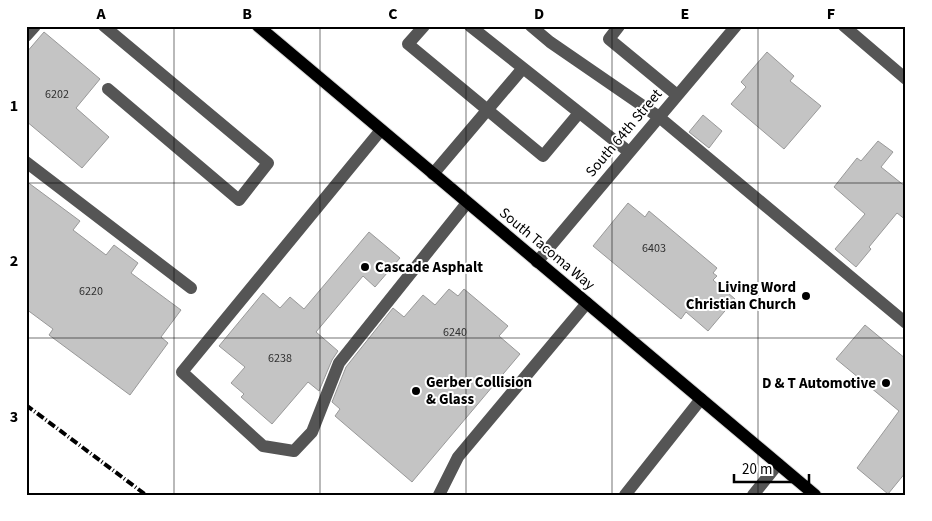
<svg xmlns="http://www.w3.org/2000/svg" width="932" height="521" font-family="'Source Sans 3',sans-serif">
  <style>
    .building { fill: #c4c4c4; stroke: #999 }
    .lines { fill: none; stroke-linecap: round; stroke-linejoin: round }
    .major-casing { stroke: #dbdbdb; stroke-width: 14 }
    .minor { stroke: #555; stroke-width: 12 }
    .major { stroke: #000; stroke-width: 12 }
    .rail { stroke: #000; stroke-width: 4; stroke-dasharray: 8 2.5 1 2.5; stroke-linecap: butt }
    .grid { fill: none; stroke: #000; stroke-width: 1; stroke-opacity: 0.55 }
    .poi-dot { fill: #000; stroke: #fff; stroke-width: 2 }
    .labels { text-anchor: middle; dominant-baseline: central; stroke-width: 4; stroke-linejoin: round; paint-order: stroke }
    .number-label { font-size: 12px; fill: #313131 }
    .street-label { font-size: 15px; fill: #000; stroke: #fff }
    .poi-label { font-size: 15px; font-weight: bold; fill: #000; stroke: #fff; text-anchor: start }
    .neatline { fill: none; stroke: #000; stroke-width: 2 }
    .grid-label { font-size: 16px; text-anchor: middle; font-weight: bold; fill: #000 }
  </style>
  <rect width="100%" height="100%" fill="#fff"/>
  <path class="building" d="M44,32l56,47 -24,29 33,29 -27,31 -56,-47v-68z
    M767,52l27,24 -4,5 31,25 -37,43 -53,-45 15,-17 -5,-5z
    M703,115l19,16 -13,17 -20,-16z
    M878,141l15,11 -12,15 25,20v33l-9,-7 -28,34 2,2 -15,18 -21,-18 30,-35 -31,-27 23,-29 4,3z
    M26,181l54,40 -7,9 33,25 8,-10 24,18 -7,10 50,37 -20,27 7,6 -38,52 -81,-60 4,-6 -27,-20z
    M628,203l17,14 4,-6 68,57 -4,5 4,3 -4,4 22,19 -27,32 -22,-19 -5,7 -88,-73z
    M369,232l31,26 -25,29 -12,-11 -47,56 22,19 -6,9 -13,31 -11,-9 -36,42 -31,-27 3,-3 -13,-11 14,-16 -26,-21 44,-53 17,15 10,-11 14,12z
    M449,289l9,7 6,-7 44,37 -9,10 21,18 -108,128 -77,-66 5,-7 -8,-7 14,-35 47,-59 11,9 19,-22 12,10z
    M865,325l41,34v113l-18,22 -31,-26 42,-57 -63,-52z"/>
  <g class="lines">
    <defs>
      <path id="major" d="M258,26l557,469"/>
    </defs>
    <use href="#major" class="major-casing"/>
    <path class="minor" d="M104,26l164,137 -29,37 -131,-111
      M424,26l-16,18 135,112 36,-43
      M470,26l159,126
      M531,26l19,16 109,75 247,206
      M619,26l-10,13 68,56
      M844,26l62,53
      M26,36l9,-10
      M381,130l-199,242 81,74 31,5 18,-19 27,-69 128,-160
      M26,162l165,126
      M433,174l90,-106
      M537,262l199,-236
      M439,495l19,-38 129,-154
      M625,495l76,-96
      M753,495l25,-31"/>
    <use href="#major" class="major"/>
    <path class="rail" d="M26,405l120,90"/>
  </g>
  <path class="grid" d="M174,26v469M320,26v469M466,26v469M612,26v469M758,26v469M26,183h880M26,338h880"/>
  <g class="poi-dot">
    <circle cx="365" cy="267" r="5"/>
    <circle cx="806" cy="296" r="5"/>
    <circle cx="886" cy="383" r="5"/>
    <circle cx="416" cy="391" r="5"/>
  </g>
  <g class="labels">
    <g class="number-label">
      <text x="57" y="94">6202</text>
      <text x="654" y="248">6403</text>
      <text x="91" y="291">6220</text>
      <text x="455" y="332">6240</text>
      <text x="280" y="358">6238</text>
    </g>
    <g class="street-label">
      <text transform="translate(624 133) rotate(-50)">South 64th Street</text>
      <text transform="translate(547 249) rotate(40)">South Tacoma Way</text>
    </g>
    <g class="poi-label">
      <text x="375" y="267">Cascade Asphalt</text>
      <text x="796" y="287" text-anchor="end">Living Word<tspan x="796" dy="17">Christian Church</tspan></text>
      <text x="426" y="382">Gerber Collision<tspan x="426" dy="17">&amp; Glass</tspan></text>
      <text x="876" y="383" text-anchor="end">D &amp; T Automotive</text>
    </g>
  </g>
  <rect width="932" height="521" fill="none" stroke="#ffffff" stroke-width="55"/>
  <path d="M734 474v8h75v-8" fill="none" stroke="#000000" stroke-width="2.5"/>
  <text x="742" y="474" font-size="15" fill="#000000" stroke="#ffffff" stroke-width="4" paint-order="stroke">20 m</text>
  <rect x="28" y="28" width="876" height="466" class="neatline"/>
  <g class="grid-label">
    <text x="101" y="19">A</text>
    <text x="247" y="19">B</text>
    <text x="393" y="19">C</text>
    <text x="539" y="19">D</text>
    <text x="685" y="19">E</text>
    <text x="831" y="19">F</text>
    <text x="14" y="111">1</text>
    <text x="14" y="266">2</text>
    <text x="14" y="422">3</text>
  </g>
</svg>
